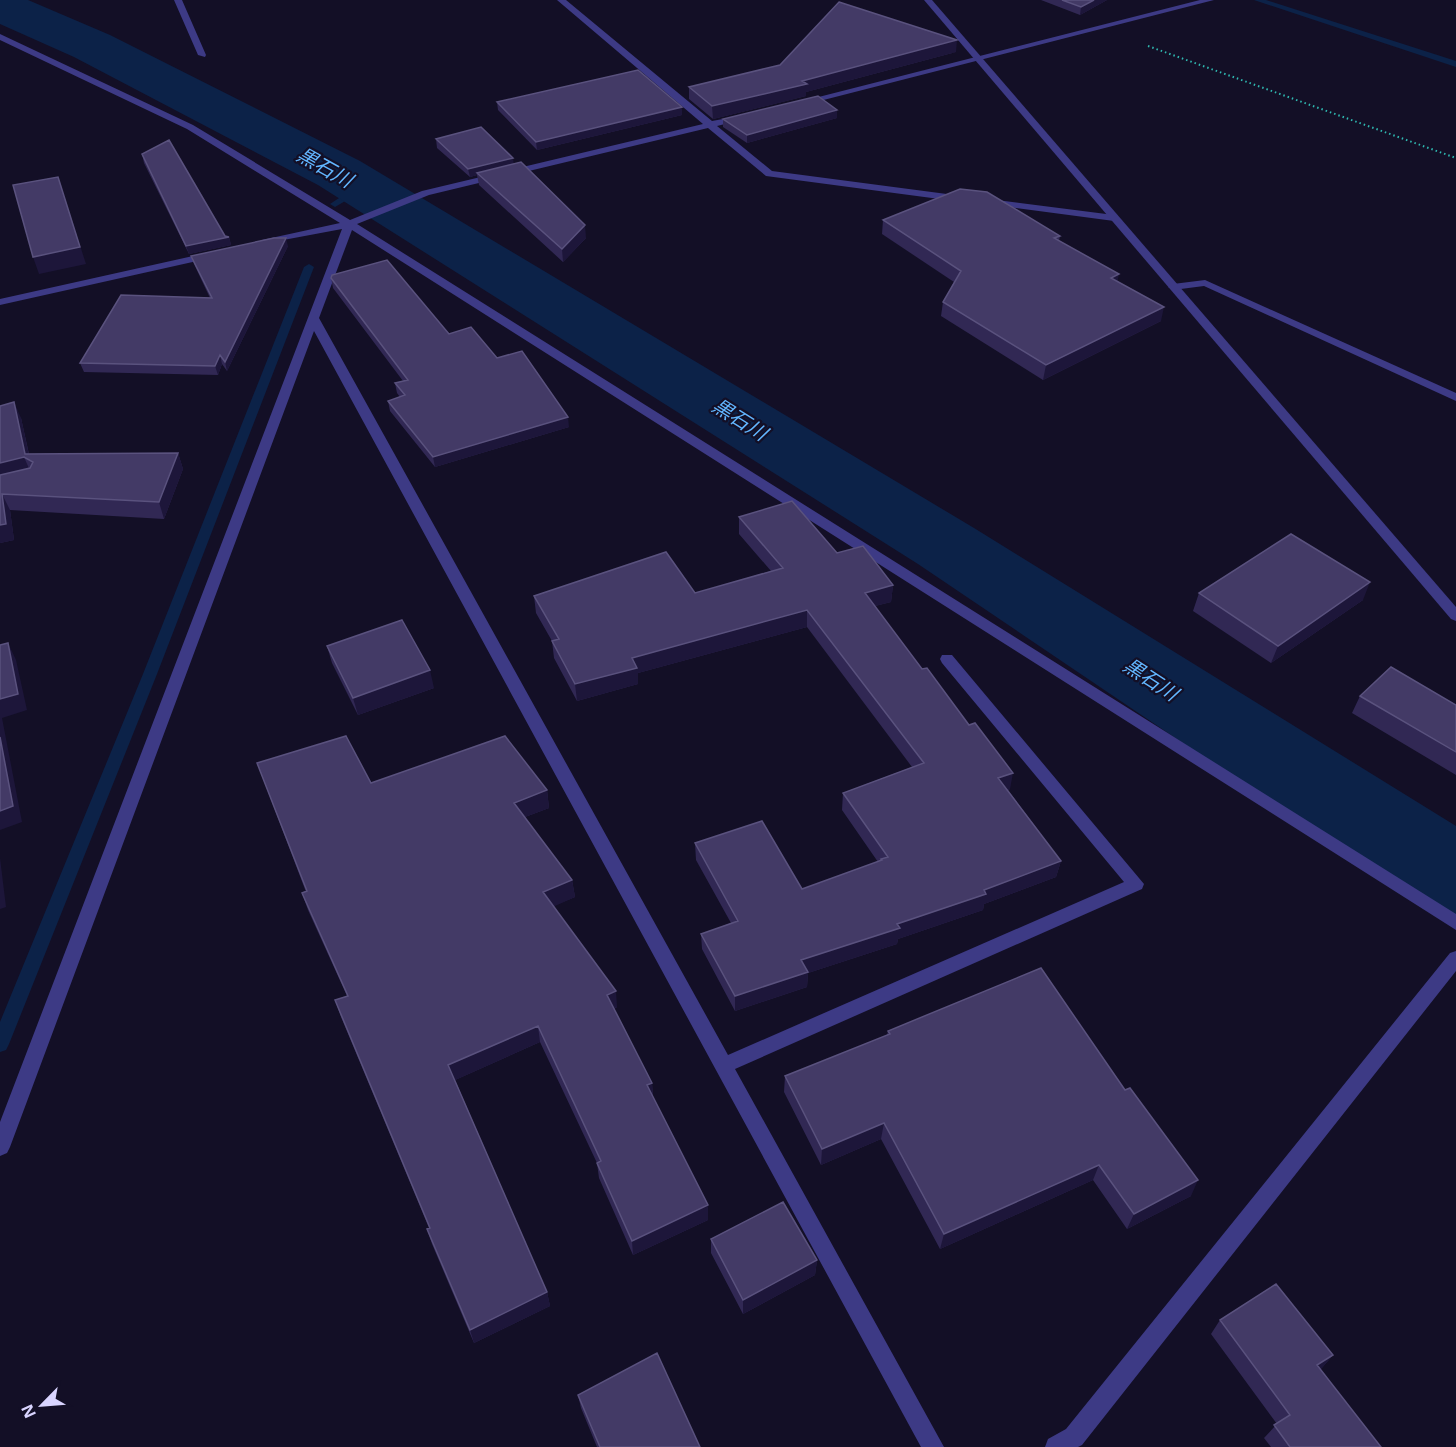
<svg xmlns="http://www.w3.org/2000/svg" width="1456" height="1447" font-family="'Open Sans','Noto Sans JP',sans-serif">
  <style>
    .lines { fill: none; stroke-linecap: round; stroke-linejoin: round }
    .stream { fill: #0c2248; fill-rule: evenodd }
    .river { fill: #0c2248; fill-rule: evenodd }
    .path { stroke: #2fb8b0; stroke-width: 2; stroke-dasharray: 1.5 3; stroke-linecap: butt }
    .minor { fill: #3d3a85; fill-rule: evenodd }
    .tertiary { fill: #3d3a85; fill-rule: evenodd }
    .wall { fill: #312854 }
    .shaded-wall { fill: #1d163a }
    .building { fill: #433a66; stroke: #5a527e; stroke-width: 1.5 }
    .labels { text-anchor: middle; dominant-baseline: central; stroke-width: 4.5; stroke-linejoin: round; paint-order: stroke }
    .water-label { font-size: 20px; font-style: italic; fill: #62b6ff; stroke: #130f26 }
  </style>
  <rect width="100%" height="100%" fill="#130f26"/>
  <g class="lines">
    <path class="stream" d="M1254,0h12l190,61v6z
      M339,170l5,3 8,24 -17,10 -5,-3 12,-8 -8,-23z
      M309,264l5,3 -157,407 -148,370 -3,6 -6,2v-30l143,-348 161,-407z"/>
    <path class="river" d="M0,0h28l82,35 250,126 614,367 482,298v90l-35,-12 -503,-340 -600,-379 -244,-128 -74,-33z"/>
    <path class="path" d="M1148,46l308,112"/>
    <path class="minor" d="M174,0h8l24,55 -1,2 -7,-2z
      M557,0h9l146,121 33,-6v4l-28,7 55,45 190,25 5,3 -5,3 -196,-26 -58,-48 -279,67 -72,29 1099,690v16l-1104,-700 -33,88 409,737 396,-173 -182,-219 -2,-4 2,-4h10l192,229 -2,5 -407,180 209,378h-23l-607,-1116 -304,816 -3,6 -7,3v-34l342,-893 -80,15v-4l78,-17 -153,-94 -187,-89v-6l193,91 157,95 72,-29 281,-67z
      M1200,0h14l-414,106 -5,-3z
      M989,199l125,16 5,3 -5,3 -129,-17v-4z
      M211,252l5,3 -1,2 -215,48v-6z
      M1205,280l251,113v8l-252,-115 -31,4 -5,-3 5,-3z
      M1456,951v20l-374,474 -4,2h-33l3,-8 18,-10 384,-476z"/>
    <path class="tertiary" d="M924,0h8l524,607v14l-5,-2z"/>
  </g>
  <path class="wall" d="M1041,0h66l-27,15z
    M956,52l-150,40v4l-93,23 -24,-20v-12z
    M497,102l185,5v8l-145,35 -39,-40z
    M837,118l-90,25 -24,-16v-8z
    M436,139l78,25 72,74 -23,24 -84,-77 -2,-10 -7,2 -33,-29z
    M142,154l83,82 4,1 2,8 -42,9 -45,-91z
    M883,220l177,16 -1,5 59,40 43,40 -118,59 -102,-64 2,-14 11,-20 -72,-48z
    M288,246l-61,125 -5,-7 -4,11 -134,-3 -4,-9 130,-65 -16,-34 -3,-8z
    M331,278l118,56 48,24 72,69 -134,40 -45,-56 -2,-10 12,-4 -3,-4 -2,-10 8,-2 -70,-93z
    M0,406l21,12 8,36 149,-1 5,16 -19,50 -154,-9 4,30 -14,3z
    M739,517l98,36 56,32 -2,17 -16,4 135,183 -2,1 53,71 -5,16 -72,27 -1,6 -85,29 -1,5 -89,29 -1,14 -72,24 -33,-62 -1,-15 30,-11 -35,-63 -1,-17 107,46 76,-27 -36,-52 1,-17 69,-26 -105,-140 -169,46v11l-61,17 -23,-43 -2,-17 -16,-28 -2,-17 161,-3 76,-22 -32,-37z
    M1199,593l164,7 -92,63 -78,-52z
    M327,646l107,42 -76,27 -26,-52z
    M1360,696l96,9v70l-104,-62z
    M257,763l114,20 176,7 2,18 -24,9 47,63 3,17 -22,9 64,101 -3,2 38,74 1,14 55,108v15l-75,35 -34,-77 -2,-15 -57,-121 -85,38 92,212 3,14 -76,37 -42,-99 -5,-15 2,-1 -88,-211 -6,-17 12,-4 -39,-86 -6,-17 4,-1z
    M888,1031l303,165 -64,33 -34,-49 -153,69 -59,-110 -60,26 -37,-73 1,-16 102,-41z
    M711,1239l106,21 -2,15 -72,39 -32,-61z
    M1220,1320l113,35 -13,15 61,77h-110l-7,-9 13,-14 -66,-90z
    M578,1395l122,52h-103l-16,-39z"/>
  <path class="shaded-wall" d="M1094,0h13l-27,15 1,-8z
    M957,40l-1,12 -150,40v4l-93,23 -1,-13 90,-25z
    M682,107v8l-145,35 -1,-8z
    M837,110v8l-90,25v-8z
    M513,158l1,8 -37,7v2l-7,2 -2,-8z
    M58,177l28,87 -47,10 -6,-17z
    M585,225l1,13 -23,24 -1,-13z
    M229,237l2,8 -42,9 -3,-8z
    M286,238l2,8 -61,125 -2,-9z
    M1119,274l-3,14 -5,-10z
    M1164,307l-3,14 -118,59 3,-15z
    M220,355l2,9 -4,11 -3,-9z
    M14,402l7,16 9,42 -5,-6z
    M568,417l1,10 -134,40 -2,-10z
    M178,453l5,16 -19,50 -5,-17z
    M24,457l7,16 -31,8v-18z
    M2,494l8,16 4,30 -14,3v-18z
    M1370,582l-7,18 -92,63 7,-17z
    M893,585l-2,17 -28,7 2,-16z
    M807,610v17l-169,46v11l-61,17 -2,-17 57,-26z
    M8,643l8,17 11,50 -25,8 20,104 -22,8v-131z
    M430,670l4,18 -76,27 -5,-17z
    M1013,773l-3,16 -15,5 3,-16z
    M547,790l2,18 -32,12 -3,-17z
    M0,858l6,49 -6,2z
    M1061,861l-5,16 -72,27 -1,6 -85,29 -1,5 -89,29 -1,14 -72,24v-15l66,-36z
    M572,880l3,17 -29,13 -3,-18z
    M616,991l1,16 -8,4 -2,-16z
    M538,1026l2,16 -87,39 -5,-16z
    M652,1083l1,16 -6,-14z
    M884,1123l-3,16 -60,26 1,-16z
    M1099,1165l-6,15 -153,69 4,-15z
    M1198,1180l-7,16 -64,33 7,-15z
    M708,1205v15l-75,35 -1,-14z
    M817,1260l-2,15 -72,39v-14z
    M547,1292l3,14 -76,37 -4,-13z
    M1333,1355l-11,13 -16,11 11,-14z"/>
  <path class="building" d="M1062,0h32l-13,7z
    M839,2l118,38 -155,41 5,3 -95,22 -23,-19 91,-22z
    M638,70l44,37 -146,35 -39,-40z
    M818,96l19,14 -90,25 -24,-16z
    M481,127l32,31 -45,11 -32,-30z
    M169,140l56,96 4,1 -43,9 -44,-92z
    M521,162l64,63 -23,24 -85,-76z
    M58,177l22,70 -47,10 -20,-72z
    M960,189l27,3 73,44 -6,2 65,36 -8,4 53,29 -118,58 -103,-63 18,-31 -78,-51z
    M274,238h12l-61,124 -5,-7 -5,11 -135,-3 41,-68 91,3 -21,-42z
    M387,260l62,74 22,-7 26,31 25,-7 46,66 -135,40 -45,-56 17,-6 -10,-12 13,-3 -77,-102 1,-3z
    M14,402l11,52 153,-1 -19,49 -157,-8 4,30 -6,1v-50l30,-7 3,-6 -9,-5 -24,6v-57z
    M792,501l45,52 26,-7 30,39 -28,8 57,76 5,-1 42,57 6,-2 38,50 -15,5 63,83 -77,29 2,4 -89,30 3,4 -99,32 7,12 -73,24 -34,-62 37,-13 -43,-78 67,-22 40,68 80,-29 -1,-1 7,-2 -45,-64 81,-30 -117,-153 -175,48 5,10 -62,16 -23,-43 7,-2 -25,-43 132,-44 29,41 88,-25 -44,-51z
    M1291,534l79,48 -92,64 -79,-53z
    M402,620l28,50 -77,28 -26,-52z
    M8,643l10,51 -18,5v-54z
    M1391,667l65,38v47l-96,-56z
    M346,736l25,47 134,-47 42,54 -33,13 58,77 -29,12 73,99 -9,4 45,88 -5,2 61,120 -76,36 -35,-78 4,-2 -63,-135 -90,39 99,227 -77,38 -43,-101 3,-1 -95,-228 13,-4 -46,-103 5,-2 -50,-128z
    M0,737l13,69 -13,5z
    M1041,968l84,122 5,-2 68,92 -64,34 -35,-49 -155,69 -60,-111 -62,26 -37,-73 105,-42 -2,-3z
    M783,1202l34,58 -74,40 -32,-61z
    M1276,1284l57,71 -16,10 64,82h-91l-16,-22 16,-10 -70,-95z
    M657,1353l43,94h-100l-22,-52z"/>
  <g class="labels">
    <g class="water-label">
      <text transform="translate(325 167) rotate(29)">黒石川</text>
      <text transform="translate(740 419) rotate(32)">黒石川</text>
      <text transform="translate(1151 679) rotate(33)">黒石川</text>
    </g>
  </g>
  <g transform="translate(42 1405) rotate(245)" stroke="#130f26" stroke-width="4.5" paint-order="stroke">
  <path d="M0-4.5L10 22L0 15L-10 22Z" fill="#d9d4ff"/>
  <text y="-9" font-size="16" font-weight="bold" text-anchor="middle" fill="#d9d4ff">N</text>
  </g>
</svg>
